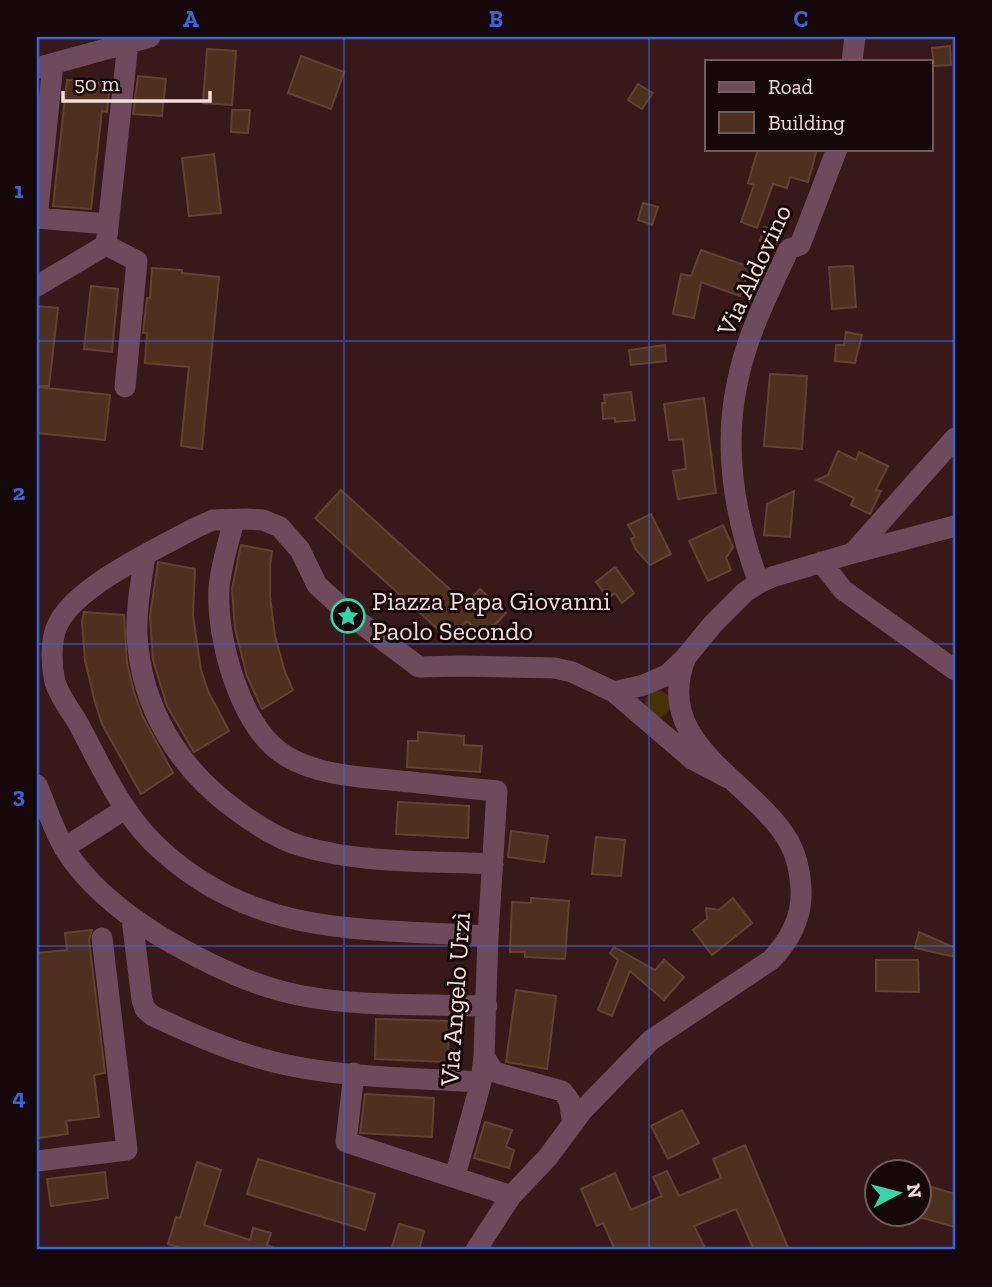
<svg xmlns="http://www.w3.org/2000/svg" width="992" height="1287" font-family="'Zilla Slab',serif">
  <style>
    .green { fill: #463108 }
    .building { fill: #4d3020; stroke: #614332; stroke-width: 2 }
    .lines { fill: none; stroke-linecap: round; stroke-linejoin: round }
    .minor { stroke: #6e4b5c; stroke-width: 21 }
    .grid { fill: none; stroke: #3d63d9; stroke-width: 2; stroke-opacity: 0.55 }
    .labels { text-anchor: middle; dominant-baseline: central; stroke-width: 6; stroke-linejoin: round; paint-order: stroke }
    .street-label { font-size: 26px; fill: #f4dddc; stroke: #160809 }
    .poi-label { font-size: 26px; fill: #f4dddc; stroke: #160809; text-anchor: start }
    .neatline { fill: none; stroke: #3d63d9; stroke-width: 2.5 }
    .grid-label { font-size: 23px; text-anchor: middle; font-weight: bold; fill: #3d63d9 }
  </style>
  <rect width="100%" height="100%" fill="#38191a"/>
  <path class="green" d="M645 704a13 13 0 1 1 26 0a13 13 0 1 1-26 0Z"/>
  <path class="building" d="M950,46l1,19 -17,1 -2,-18z
    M207,49l29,2 -4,54 -29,-2z
    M301,56l43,16 -13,37 -43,-16z
    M138,76l28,3 -4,37 -29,-2z
    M67,80l43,4 -3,28 -5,-1 -11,98 -38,-3z
    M638,84l15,9 -11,16 -14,-9z
    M232,110h18l-2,23 -17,-1z
    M758,149h59l-9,33 -18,-5 -3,11 -14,-4 -16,44 -16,-6 13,-37 -6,-2z
    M214,154l7,59 -32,3 -7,-58z
    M643,203l15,4 -6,18 -14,-5z
    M764,227l17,4 -5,14 -16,-4z
    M701,250l49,17 -10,29 -39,-14 -7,36 -21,-4 8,-40 10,2z
    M853,266l3,41 -24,2 -3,-42z
    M152,268l30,2v3l37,4 -17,172 -21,-3 8,-79 -44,-4 2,-30h-4l4,-35h3z
    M91,286l27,3 -6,63 -28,-3z
    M37,306l21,2 -9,78h-12z
    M846,332l16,3 -7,28 -20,-2 1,-16h8z
    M665,345l1,16 -35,4 -2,-15z
    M770,374l37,2 -5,73 -38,-3z
    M37,387l73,8 -5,45 -68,-7z
    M631,392l4,28 -20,2v-4l-12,1 -1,-16h3l-1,-8z
    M704,398l12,95 -38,6 -5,-28 13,-2 -3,-30 -14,1 -5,-36z
    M838,451l18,9 3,-8 29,14 -12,24 5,1 -11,23 -19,-9 3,-7 -37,-18 11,-5z
    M341,490l125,114 14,-15 26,24 -22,24 -17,-16 -17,19 -135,-122z
    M794,491l-4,46 -26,-2 3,-31z
    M651,514l20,40 -21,11 -14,-15 -5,-11 4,-2 -7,-12z
    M723,525l10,22 -7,11 5,12 -23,11 -19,-40z
    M241,545l31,6 -2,14v32l5,39 10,36 8,18 -31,19 -15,-33 -12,-47 -3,-40z
    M158,562l37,7 -2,46 8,55 7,21 21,40 -35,21 -27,-46 -14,-46 -3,-44z
    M615,567l19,26 -12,10 -7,-10 -7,5 -12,-16z
    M84,612l40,3 3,48 7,29 9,25 30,56 -32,21 -39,-70 -7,-22 -10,-41 -3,-39z
    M418,732l46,4v9l18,1 -2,26 -73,-5 1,-26h10z
    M398,802l71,4 -1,32 -72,-4z
    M511,831l37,5 -4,26 -36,-5z
    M596,837l29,3 -4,36 -29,-2z
    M531,898l38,3 -4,58 -40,-2v-5h-15l2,-50 19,1z
    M733,898l19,25 -40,32 -19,-25 14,-11 -1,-11 13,2z
    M92,930l-3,10 16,133 -11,2 5,42 -33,4 2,13 -30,4 -1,-185 30,-3 -2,-17z
    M919,932l36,16v9l-40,-9z
    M614,947l41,23 9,-10 20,17 -20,23 -34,-29 -18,45 -14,-6 20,-50 -8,-7z
    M876,960h42l1,32 -43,-1z
    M516,990l40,6 -9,73 -41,-7z
    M376,1019l73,2 -1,41 -73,-3z
    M365,1094l69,4 -2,39 -72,-4z
    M682,1110l17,33 -31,16 -17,-33z
    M485,1122l27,8 -6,17 8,3 -5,18 -35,-10z
    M745,1145l44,105h-35l-18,-41 -42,17 12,24h-91l-12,-27 -6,3 -16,-37 34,-16 16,37 31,-14 -9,-19 14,-6 12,25 42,-18 -8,-19z
    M258,1159l117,35 -10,36 -118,-36z
    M197,1162l24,8 -17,55 46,15 3,-12 18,5 -4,12 5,2 -1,3h-83l-20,-6 8,-27 4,1z
    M105,1172l3,26 -57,8 -4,-27z
    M928,1186l27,8v33l-36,-10z
    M399,1224l25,7 -5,19h-28z"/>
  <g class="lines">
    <path class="minor" d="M852,61l3,-24
      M53,64l-16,154 71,6
      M37,68l113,-31
      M106,245l22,-202
      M106,245l31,16 -12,126
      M37,286l69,-41
      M234,520c-5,21 -13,45 -15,68 -3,50 21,140 67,168 33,20 77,21 114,25 32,3 64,7 97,10l-9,145 -4,120 -3,26 -26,94
      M853,553l102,-115
      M145,556c-4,26 -9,53 -8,79 4,73 42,134 99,175 20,15 42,29 65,36 61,18 129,15 192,18
      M821,562l22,28 112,80
      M759,583c-24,-64 -36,-132 -22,-199 9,-48 32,-92 52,-135l11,-4 37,-96
      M614,692l30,-7 23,-10 19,-18 27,-33 32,-32 14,-9 13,-6 81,-24 102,-27
      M37,785c9,21 16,44 28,64 22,36 58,64 93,86 37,22 75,42 116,54 64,19 146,15 213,17
      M64,848l61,-39
      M132,919l10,81 3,9 8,7c41,19 82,37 125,47 62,15 139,15 203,19
      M488,936c-72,-5 -164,-2 -231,-28 -34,-12 -68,-33 -95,-57 -39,-34 -60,-83 -84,-128 -7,-12 -19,-27 -23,-41 -4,-17 -5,-42 3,-58 18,-38 99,-75 137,-96l18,-8 33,-1 17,1 17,7 20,23 17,35 33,30 69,52 42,-1 94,2 17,4 42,20 78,67 36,19
      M484,1056l10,16 68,19 7,9 4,24
      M354,1073l-8,69 165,54
      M37,1161l90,-11 -25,-212
      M476,1250l35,-54 37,-39 34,-46 69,-71 120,-80c19,-20 32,-43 30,-72 -1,-16 -4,-32 -12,-46 -35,-62 -139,-97 -103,-185"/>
  </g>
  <path class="grid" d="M344,37v1213M649,37v1213M37,341h918M37,644h918M37,946h918"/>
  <defs>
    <symbol id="sight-ring" viewBox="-11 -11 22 22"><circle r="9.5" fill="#160809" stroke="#34d4a8" stroke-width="1.5"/><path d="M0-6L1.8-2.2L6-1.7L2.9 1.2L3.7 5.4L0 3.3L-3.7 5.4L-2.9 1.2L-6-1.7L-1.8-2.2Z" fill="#34d4a8"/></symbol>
  </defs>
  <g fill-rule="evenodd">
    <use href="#sight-ring" x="329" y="597" width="38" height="38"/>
  </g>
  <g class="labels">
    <g class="street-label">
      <text transform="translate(754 270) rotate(-65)">Via Aldovino</text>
      <text transform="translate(455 999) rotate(-86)">Via Angelo Urzì</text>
    </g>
    <g class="poi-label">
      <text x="372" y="601">Piazza Papa Giovanni<tspan x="372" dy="30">Paolo Secondo</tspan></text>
    </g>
  </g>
  <rect width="992" height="1287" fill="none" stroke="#160809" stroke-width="77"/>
  <rect x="705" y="60" width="228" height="91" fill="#160809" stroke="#6f5d5d" stroke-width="2"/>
  <rect x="719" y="82" width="35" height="10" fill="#6e4b5c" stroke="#6f5d5d" stroke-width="2"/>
  <text x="768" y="94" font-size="21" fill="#f4dddc">Road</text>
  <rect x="719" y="112" width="35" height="21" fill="#4d3020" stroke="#6f5d5d" stroke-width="2"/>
  <text x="768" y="130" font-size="21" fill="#f4dddc">Building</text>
  <g transform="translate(898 1193) rotate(83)"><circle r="33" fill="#160809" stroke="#6f5d5d" stroke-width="2"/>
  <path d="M0-5L12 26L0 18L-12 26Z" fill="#34d4a8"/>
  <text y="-10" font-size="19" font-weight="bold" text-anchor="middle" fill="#f4dddc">N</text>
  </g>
  <path d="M63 91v10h147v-10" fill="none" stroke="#f4dddc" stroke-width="3.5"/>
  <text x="74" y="91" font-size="21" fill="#f4dddc" stroke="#160809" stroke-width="5" paint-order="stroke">50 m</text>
  <rect x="38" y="38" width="916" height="1210" class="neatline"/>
  <g class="grid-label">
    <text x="191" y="27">A</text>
    <text x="496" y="27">B</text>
    <text x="801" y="27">C</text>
    <text x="19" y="198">1</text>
    <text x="19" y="500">2</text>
    <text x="19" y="803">3</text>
    <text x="19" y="1105">4</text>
  </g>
</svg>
